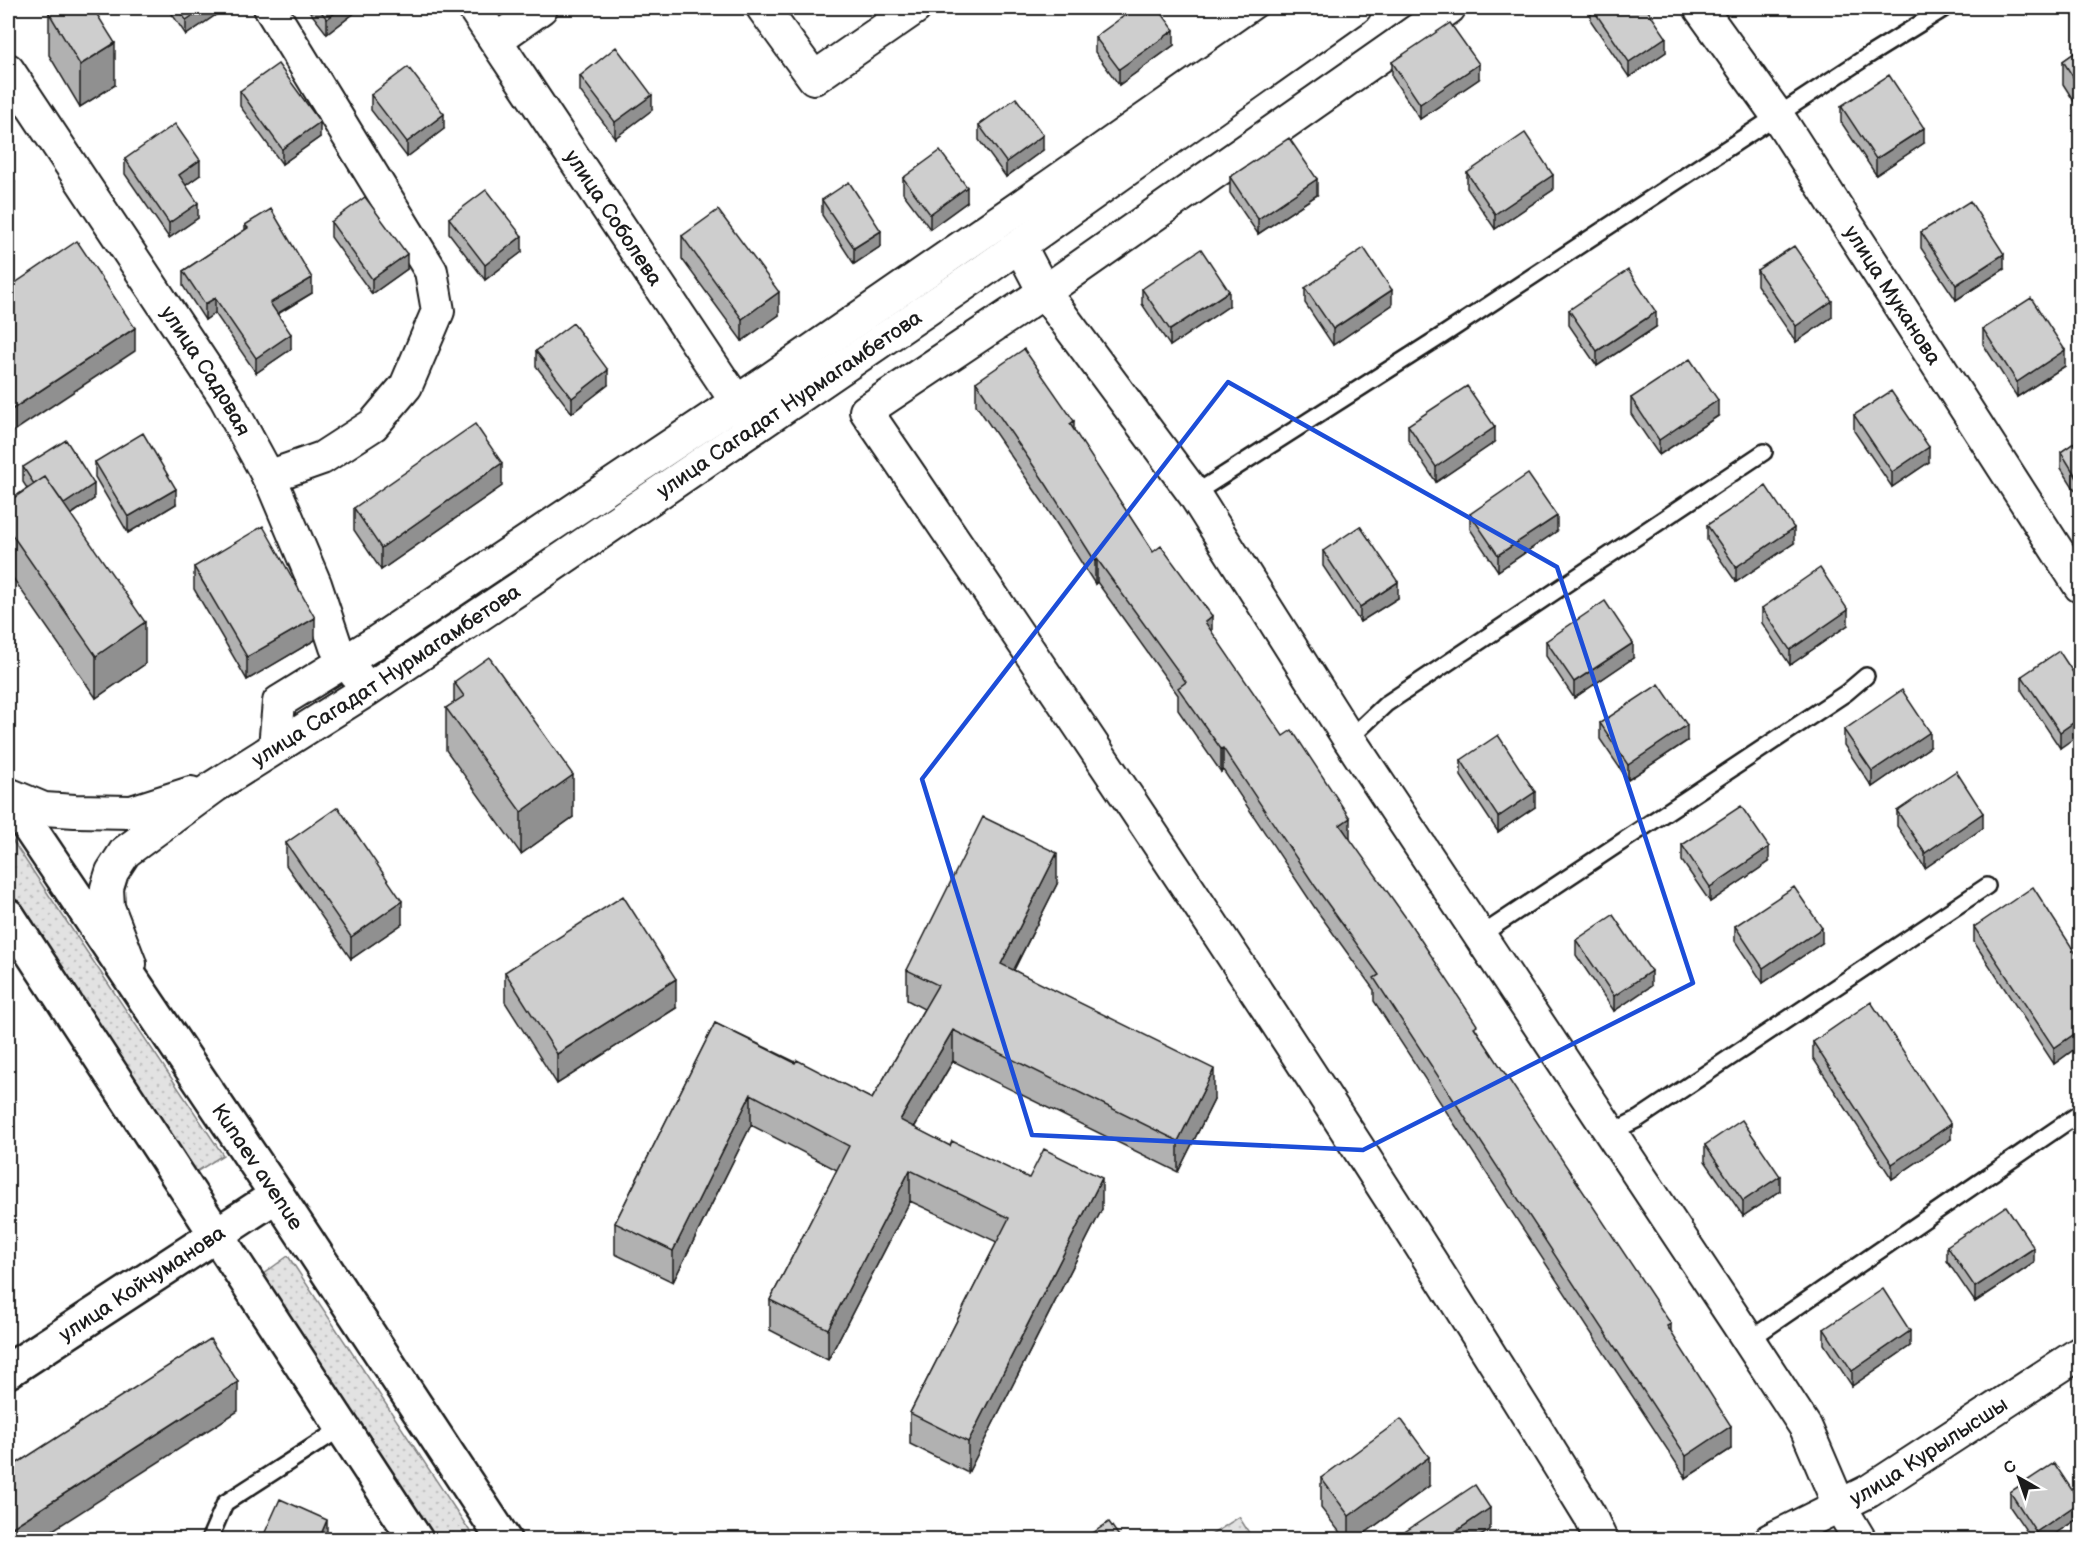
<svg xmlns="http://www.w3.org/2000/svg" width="2088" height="1547" font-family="'Balsamiq Sans',sans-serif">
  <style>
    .grass { fill: url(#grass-dots); stroke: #7f7f7f; stroke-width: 1.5 }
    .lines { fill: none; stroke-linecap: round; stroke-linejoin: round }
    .lane-casing { stroke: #1c1c1c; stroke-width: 20 }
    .street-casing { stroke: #1c1c1c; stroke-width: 36 }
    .secondary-casing { stroke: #1c1c1c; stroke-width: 38 }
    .lane { stroke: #fff; stroke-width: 15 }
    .street { stroke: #fff; stroke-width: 32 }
    .secondary { stroke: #fff; stroke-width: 33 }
    .wall { fill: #b1b1b1; stroke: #1c1c1c; stroke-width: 1.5 }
    .shaded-wall { fill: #909090; stroke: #1c1c1c; stroke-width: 1.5 }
    .building { fill: #cecece; stroke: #1c1c1c; stroke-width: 1.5 }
    .marked { fill: none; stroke: #1d4ed8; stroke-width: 4.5; stroke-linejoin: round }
    .labels { text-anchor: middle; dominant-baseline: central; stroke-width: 4.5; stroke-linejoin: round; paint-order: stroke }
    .street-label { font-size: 21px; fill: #1c1c1c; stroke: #fff }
  </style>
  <defs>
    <pattern id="grass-dots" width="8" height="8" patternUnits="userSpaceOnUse" patternTransform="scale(1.5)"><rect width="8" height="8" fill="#e2e2e2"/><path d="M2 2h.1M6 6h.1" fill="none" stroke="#c1c1c1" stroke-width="1.8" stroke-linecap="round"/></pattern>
  </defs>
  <rect width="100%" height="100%" fill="#fff"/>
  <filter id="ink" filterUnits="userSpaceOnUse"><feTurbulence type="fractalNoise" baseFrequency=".0167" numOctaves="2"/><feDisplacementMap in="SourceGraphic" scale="12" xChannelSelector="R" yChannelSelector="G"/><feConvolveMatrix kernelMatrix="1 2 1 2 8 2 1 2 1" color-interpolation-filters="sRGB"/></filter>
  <g filter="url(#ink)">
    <path class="grass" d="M8,834l215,321 -30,19 -185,-280z
      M288,1256l187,283h-42l-174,-262z
      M1239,1517l14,22h-48z"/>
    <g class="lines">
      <defs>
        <path id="lane" d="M1194,494l249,-159 423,-278 79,-49
          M1349,739l37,-35 378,-252
          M1481,935l365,-242 20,-17
          M1612,1132l26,-13 349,-233
          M1749,1340l331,-227
          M209,1540l16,-37 118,-76"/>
        <g id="street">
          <path id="s1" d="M474,8l274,411"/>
          <path d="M763,8l51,70 101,-70"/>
          <path d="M1449,8l-405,284 -178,119c249,364 494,730 724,1105l11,24"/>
          <path id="s2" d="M1700,8l77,107 303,471"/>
          <path d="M496,40l45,-32"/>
          <path id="s3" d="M8,70l217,327 49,90 41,97 21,63 22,30"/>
          <path d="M1020,246l24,46 150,202 155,245 389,585 68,104 33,77 21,35"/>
          <path d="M268,477l54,-19 51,-33 33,-39 32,-75 -7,-40 -161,-263"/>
          <path d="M275,747l4,-45 99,-61 394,-263 281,-194 251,-176"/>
          <path d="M8,794l36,15 31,2 57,1 59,-19"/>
          <path id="s4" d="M130,964l-22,-57 -1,-19 5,-16 13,-20 90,-66 152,-96 151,-101 464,-317 373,-264"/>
          <path id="s5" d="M1770,1540l99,-49 211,-138"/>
        </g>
        <g id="secondary">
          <path id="s6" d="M8,796l269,399 227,345"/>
          <path d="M8,916l408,624"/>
          <path id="s7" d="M8,1371l269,-176"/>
        </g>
      </defs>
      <use href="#lane" class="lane-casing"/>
      <use href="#street" class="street-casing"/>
      <use href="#secondary" class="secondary-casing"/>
      <use href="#lane" class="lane"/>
      <use href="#street" class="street"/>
      <use href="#secondary" class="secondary"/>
    </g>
    <path class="wall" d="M168,8h58l-40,27z
      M307,8h54l-34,26z
      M1591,8h55l20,44 -37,25 -38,-56z
      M49,13l66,72 -35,22 -31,-52z
      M1095,37l79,8 -55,40 -24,-33z
      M2080,49v62l-17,-27v-23z
      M1392,62l87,17 -59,40 -28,-42z
      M580,76l72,34 -37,28 -35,-47z
      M240,91l80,46 -38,27 -42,-58z
      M371,95l73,34 -37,28 -36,-47z
      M1841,106l83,37 -48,32 -35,-53z
      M979,125l64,25 -37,27 -27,-37z
      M125,159l75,16 -14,10 12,33 -29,20 -44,-64z
      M1467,173l86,17 -58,39 -28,-41z
      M1230,177l87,18 -59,39 -28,-41z
      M903,178l64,24 -37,27 -27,-36z
      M822,200l59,46 -27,18 -32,-49z
      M449,218l73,34 -37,28 -36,-47z
      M331,222l76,47 -35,25 -41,-57z
      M245,225l67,68 -34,21 13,35 -35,24 -41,-60 -10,7 -22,-34v-15l62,-41z
      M1921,232l83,37 -48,31 -35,-52z
      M682,236l97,79 -37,26 -60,-82z
      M1757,270l75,47 -36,25 -39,-57z
      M1305,288l87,17 -59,40 -28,-42z
      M1142,289l87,17 -59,40 -28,-42z
      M1569,310l87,17 -59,39 -28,-41z
      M1983,329l82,37 -48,31 -34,-53z
      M536,351l72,34 -36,28 -36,-47z
      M976,382l98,49 79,121 59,81 265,398 194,302 60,116 -45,29 -312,-477v-11l-59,-82 -92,-138 -2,2 -43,-62v-15l-81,-113 -2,2 -49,-77 -70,-102z
      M1631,398l87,18 -59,39 -28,-41z
      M1854,415l75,47 -37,25 -38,-56z
      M1408,425l87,17 -59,40 -28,-42z
      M2080,439v59l-19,-30v-16z
      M95,462l81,42 -48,29 -33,-56z
      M23,467l71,32 -23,16 74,149 -49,34 -88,-127v-69l19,-14 -4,-6z
      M502,486l-121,84 -27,-40v-22z
      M1470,514l87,17 -59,40 -28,-42z
      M1707,525l87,18 -58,39 -29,-42z
      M1323,551l75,47 -38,24 -37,-56z
      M194,567l121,73 -68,40 -53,-91z
      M1762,608l86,17 -58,40 -28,-42z
      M1546,641l87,17 -59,40 -28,-42z
      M2022,676l58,7 -20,65 -38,-57z
      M454,682l119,135 -52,37 -75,-104v-42l8,-5z
      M1600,723l87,18 -59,39 -28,-41z
      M1844,730l86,17 -58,40 -28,-42z
      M1461,760l74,47 -37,25 -37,-56z
      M1897,811l86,17 -58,40 -28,-42z
      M286,843l116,81 -51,35 -65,-94z
      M1682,845l87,17 -59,40 -28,-41z
      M1057,884l-43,86 200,130 -36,72 -225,-111 -39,67 36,18 152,63 -134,264 -58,-29v-31l87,-171 -87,-41 -82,159 -58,-30v-30l67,-130 -86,-45 -78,157 -58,-28v-31l100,-200 157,76 52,-90 -17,-9v-30z
      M1735,926l87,17 -59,40 -28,-42z
      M1974,927l106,33v85l-26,19 -80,-122z
      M1576,940l75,46 -37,25 -38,-56z
      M505,972l171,36 -119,76 -52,-82z
      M1813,1042l138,97 -59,40 -79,-121z
      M1705,1145l75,46 -37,25 -38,-55z
      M2080,1170v44l-6,-9v-30z
      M1947,1246l87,17 -59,39 -28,-41z
      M1824,1329l86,17 -58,40 -28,-42z
      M1321,1478l108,8 -72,53h-12l-24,-31z
      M2010,1492l70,25 -33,22h-15l-22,-32z"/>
    <path class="shaded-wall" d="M204,8h22l-40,27v-15z
      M341,8h20l-34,26v-15z
      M1174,30v15l-55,40v-16z
      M1666,37v15l-37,25v-15z
      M115,43v42l-35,22v-42z
      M1479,64v15l-59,40v-15z
      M652,95v15l-37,28v-16z
      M444,114v15l-37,28v-15z
      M320,122v15l-38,27v-15z
      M1924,128v15l-48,32v-16z
      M1043,135v15l-37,27v-15z
      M200,160v15l-21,15v-15z
      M1553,175v15l-58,39v-15z
      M1317,179v16l-59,39v-15z
      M15,182v42l-7,5v-42z
      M967,187v15l-37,27v-15z
      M198,203v15l-29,20v-15z
      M881,231v15l-27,18v-16z
      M522,236v16l-37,28v-15z
      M407,254v15l-35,25v-15z
      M2004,254v15l-48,31v-15z
      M312,278v15l-42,25v-15z
      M1392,290v15l-59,40v-16z
      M1229,291v15l-59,40v-16z
      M779,292v23l-37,26v-22z
      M215,298v15l-10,7v-16z
      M1832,301v16l-36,25v-16z
      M1656,312v15l-59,39v-15z
      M135,328v23l-127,84v-23z
      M291,334v15l-35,24v-15z
      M2065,350v16l-48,31v-15z
      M608,370v15l-36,28v-15z
      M1718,400v16l-59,39v-15z
      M1074,421v22l-4,-19z
      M1495,427v15l-59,40v-15z
      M1929,447v15l-37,25v-15z
      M502,463v23l-121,84v-22z
      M94,484v15l-42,28v-15z
      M176,489v15l-48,29v-16z
      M1557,516v15l-59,40v-16z
      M1794,528v15l-58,39v-15z
      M1097,559v23l-2,2v-23z
      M1398,582v16l-38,24v-15z
      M1848,610v15l-58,40v-15z
      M1212,616v23l-7,-17z
      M315,618v22l-68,40v-23z
      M145,622v42l-49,34v-42z
      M1633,643v15l-59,40v-16z
      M2080,718v16l-20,14v-16z
      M1687,725v16l-59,39v-15z
      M1930,732v15l-58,40v-16z
      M1223,748v22l-2,2v-23z
      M573,775v42l-52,37v-42z
      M1535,792v15l-37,25v-15z
      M1983,813v15l-58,40v-15z
      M1350,818v22l-10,-15z
      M1769,847v15l-59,40v-15z
      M1057,853v31l-56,111v-31z
      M402,901v23l-51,35v-22z
      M1822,928v15l-59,40v-15z
      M1651,971v15l-37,25v-15z
      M676,979v29l-119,76v-30z
      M953,1030v31l-53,90v-31z
      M2080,1030v15l-26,19v-16z
      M1214,1069v31l-36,72v-31z
      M751,1094v31l-78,157v-31z
      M1951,1124v15l-59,40v-15z
      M910,1170v31l-82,159v-31z
      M1780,1176v15l-37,25v-15z
      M1102,1178v31l-134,264v-31z
      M2034,1248v15l-59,39v-15z
      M1671,1324v22l-4,-20z
      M1910,1331v15l-58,40v-15z
      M238,1382v29l-199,128h-31v-9z
      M1731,1426v23l-45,29v-22z
      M1429,1457v29l-72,53h-8v-23z
      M2080,1502v15l-33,22h-11v-7z
      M1490,1508v22l-14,9h-24v-5z
      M327,1520v19h-8z"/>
    <path class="building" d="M57,8h36l22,35 -35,22 -31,-52z
      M178,8h26l-18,12z
      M318,8h23l-14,11z
      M1135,8h23l16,22 -55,39 -24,-32z
      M1592,8h54l20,29 -37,25z
      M1450,23l29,41 -59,40 -28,-42z
      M616,47l36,48 -37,27 -35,-46z
      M2080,49v39l-17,-27z
      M278,64l42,58 -38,27 -42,-58z
      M408,67l36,47 -37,28 -36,-47z
      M1889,75l35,53 -48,31 -35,-53z
      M1016,98l27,37 -37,27 -27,-37z
      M175,124l25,36 -21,15 19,28 -29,20 -44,-64z
      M1525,133l28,42 -58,39 -28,-41z
      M1289,138l28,41 -59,40 -28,-42z
      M940,151l27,36 -37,27 -27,-36z
      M8,170l7,12 -7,5z
      M849,182l32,49 -27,17 -32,-48z
      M486,190l36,46 -37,29 -36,-47z
      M365,197l42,57 -35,25 -41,-57z
      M1970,201l34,53 -48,31 -35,-53z
      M271,209l41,69 -42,25 21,31 -35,24 -41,-60 -10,6 -22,-33 65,-43 -3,-3z
      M718,210l61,82 -37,27 -60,-83z
      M77,241l58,87 -127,84v-124z
      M1794,246l38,55 -36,25 -39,-56z
      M1364,248l28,42 -59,39 -28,-41z
      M1201,249l28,42 -59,39 -28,-41z
      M1628,270l28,42 -59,39 -28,-41z
      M2031,298l34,52 -48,32 -34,-53z
      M573,323l35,47 -36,28 -36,-47z
      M1024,349l50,72 -4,3 83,128 8,-6 51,70 -7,6 78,114 9,-6 58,88 -10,7 69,97 68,103 -3,2 197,297 -4,2 64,100 -45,30 -312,-478 5,-3 -64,-89 -92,-138 -2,1 -43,-61 8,-6 -89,-123 -2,2 -49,-77 -70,-102z
      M1690,359l28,41 -59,40 -28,-42z
      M1467,386l28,41 -59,40 -28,-42z
      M1891,391l38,56 -37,25 -38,-57z
      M475,424l27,39 -121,85 -27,-40z
      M143,433l33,56 -48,28 -33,-55z
      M2080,439v44l-19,-31z
      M66,440l28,44 -30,20 -19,-27 -11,7 -11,-17z
      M1528,474l29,42 -59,39 -28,-41z
      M45,477l100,145 -49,34 -88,-127v-27z
      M1766,486l28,42 -58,39 -29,-42z
      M263,526l52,92 -68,39 -53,-90z
      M1360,526l38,56 -38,25 -37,-56z
      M1820,568l28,42 -58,40 -28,-42z
      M1605,601l28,42 -59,39 -28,-41z
      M2059,651l21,32v35l-20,14 -38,-56z
      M489,657l84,118 -52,37 -75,-104 18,-12 -10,-14z
      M1659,684l28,41 -59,40 -28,-42z
      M1902,690l28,42 -58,39 -28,-41z
      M1498,735l37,57 -37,25 -37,-57z
      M1956,771l27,42 -58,40 -28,-42z
      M1741,806l28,41 -59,40 -28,-42z
      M338,807l64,94 -51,36 -65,-94z
      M983,817l74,36 -56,111 213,105 -36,72 -225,-111 -53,90 50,26 2,-5 77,37 15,-29 58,29 -134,264 -58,-29 99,-195 -99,-48 -82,159 -58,-29 79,-154 -98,-52 -78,157 -58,-28 100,-200 80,40 2,-3 75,39 66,-114 -31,-15z
      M1794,887l28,41 -59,40 -28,-42z
      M2033,887l47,73v70l-26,18 -80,-121z
      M623,896l53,83 -119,75 -52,-82z
      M1613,915l38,56 -37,25 -38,-56z
      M1871,1002l80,122 -59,40 -79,-122z
      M1742,1120l38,56 -37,25 -38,-56z
      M2080,1170v15l-6,-10z
      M2006,1206l28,42 -59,39 -28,-41z
      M1883,1289l27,42 -58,40 -28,-42z
      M210,1339l28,43 -230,148v-61z
      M1401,1419l28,38 -80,59 -28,-38z
      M2054,1463l26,39 -44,30 -26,-40z
      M1475,1485l15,23 -38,26 4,5h-57l-2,-2z
      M280,1499l47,21 -8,19h-57z
      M1109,1522l12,17h-37z
      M1546,1535l4,4h-11z"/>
  </g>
  <path class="marked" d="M1228,382l329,185 136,416 -330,167 -331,-15 -110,-356z"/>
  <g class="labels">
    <g class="street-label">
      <text stroke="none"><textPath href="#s1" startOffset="252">улица Соболева</textPath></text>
      <text stroke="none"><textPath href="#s2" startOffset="346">улица Муканова</textPath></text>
      <text stroke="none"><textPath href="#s3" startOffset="360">улица Садовая</textPath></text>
      <text stroke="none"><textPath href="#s4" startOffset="922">улица Сагадат Нурмагамбетова</textPath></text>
      <text stroke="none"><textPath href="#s4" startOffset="436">улица Сагадат Нурмагамбетова</textPath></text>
      <text stroke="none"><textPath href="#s6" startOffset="447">Kunaev avenue</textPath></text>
      <text stroke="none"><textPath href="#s7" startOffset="160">улица Койчуманова</textPath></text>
      <text stroke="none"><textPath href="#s5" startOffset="182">улица Курылысшы</textPath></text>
    </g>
  </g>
  <rect width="2088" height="1547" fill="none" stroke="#fff" stroke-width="30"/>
  <rect x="15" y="15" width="2058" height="1517" fill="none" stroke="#1c1c1c" stroke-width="2" filter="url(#ink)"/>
  <g transform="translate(2019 1478) rotate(320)" stroke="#ffffff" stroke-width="4.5" paint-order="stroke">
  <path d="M0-4.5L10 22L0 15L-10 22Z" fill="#1c1c1c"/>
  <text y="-9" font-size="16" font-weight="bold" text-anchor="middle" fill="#1c1c1c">С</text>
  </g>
</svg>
